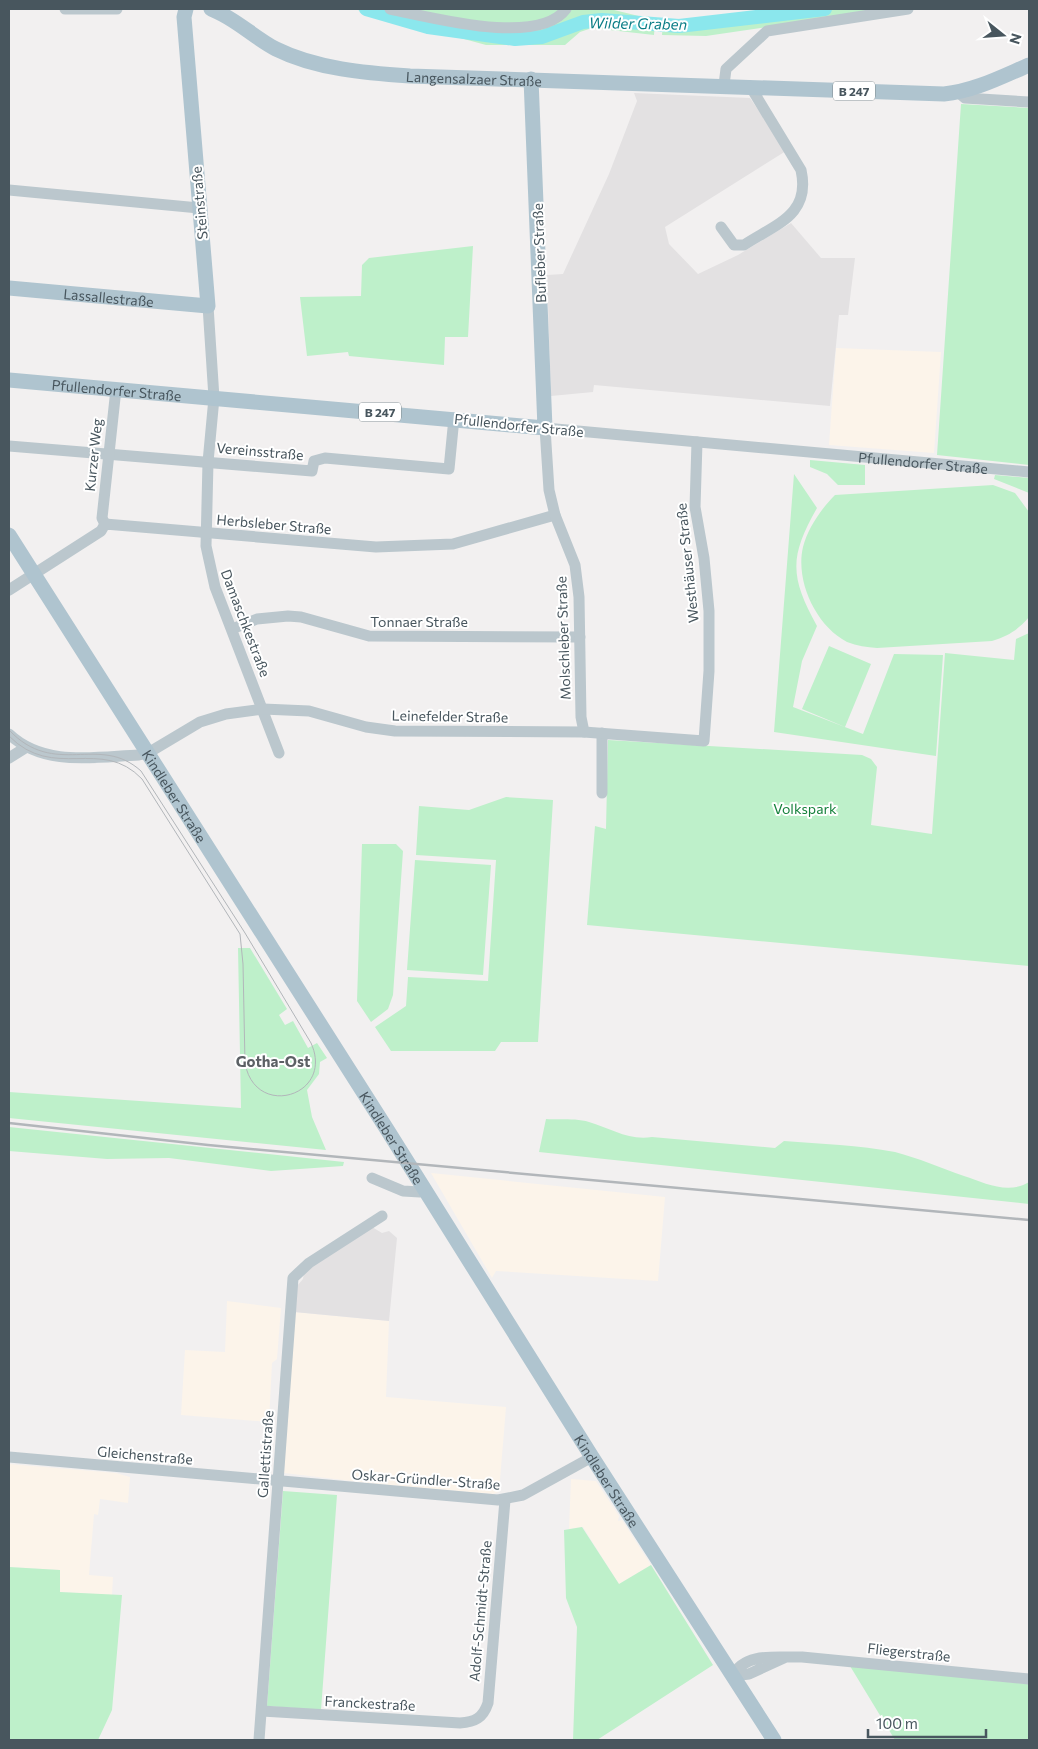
<svg xmlns="http://www.w3.org/2000/svg" width="1038" height="1749" font-family="Commissioner,sans-serif">
  <style>
    .commercial { fill: #fcf4ea }
    .education { fill: #e3e1e2 }
    .green { fill: #bef0ca }
    .lines { fill: none; stroke-linecap: round; stroke-linejoin: round }
    .river { stroke: #8be7ed; stroke-width: 14 }
    .minor { stroke: #bbc7cd; stroke-width: 11 }
    .major { stroke: #afc4cf; stroke-width: 15 }
    .tram { stroke: #b2b6ba; stroke-width: 1 }
    .rail { stroke: #b2b6ba; stroke-width: 2.5 }
    .labels { text-anchor: middle; dominant-baseline: central; stroke-width: 4; stroke-linejoin: round; paint-order: stroke }
    .shield { fill: #fff; stroke: #7f898e; stroke-width: 1 }
    .shield-label { font-size: 12px; font-weight: bold; fill: #48565e }
    .street-label { font-size: 14px; fill: #48565e; stroke: #fff }
    .park-label { font-size: 14px; fill: #16813c; stroke: #fff }
    .water-label { font-size: 15px; font-style: italic; fill: #0c7e87; stroke: #fff }
    .neighbourhood-label { font-size: 15px; font-weight: bold; fill: #5c6165; stroke: #fff }
  </style>
  <rect width="100%" height="100%" fill="#f2f0f0"/>
  <path class="commercial" d="M836,348l105,4 -7,101 -105,-8z
    M431,1173l234,24 -7,84 -162,-10 -4,7z
    M227,1301l54,7 -4,51 -5,4 -3,59 -88,-7 4,-65 40,2z
    M294,1312l95,9 -3,76 120,10 -7,85 -6,2 -115,-10 -94,-11z
    M9,1464l107,9 14,4 -2,26 -28,-4 -2,16 -4,-1 -5,61 24,2 -1,18 -52,-3v-22l-51,-3z
    M571,1479l25,2 23,35 -1,5 4,-1 29,45 -32,19 -36,-57 -14,2z"/>
  <path class="education" d="M634,93l116,5 36,53 -121,76 4,17 29,30 40,-19 53,-32 30,35h34l-7,57h-9l-9,91 -236,-21 -1,7 -42,4 -4,-121 16,-1 46,-100 28,-73z
    M372,1227l10,6 7,-2 8,7 -8,83 -95,-9 3,-26 6,-7 1,-7z"/>
  <path class="green" d="M354,9h256l45,11 -1,15 -62,-7 -12,4 -15,13h-79z
    M792,9h98l-184,27 -44,-1 1,-14 74,-5z
    M961,104l68,4v357l-92,-10z
    M473,246l-5,91h-23l-1,28 -95,-9 -1,-4 -41,4 -7,-59 61,-1 1,-31 7,-7z
    M810,460l55,5v20h-27l-11,-11 -17,-7z
    M794,474l23,34c-28,49 -27,69 0,118l-15,35 -9,46 70,27 31,-80 49,1 -7,101 -162,-24z
    M995,475l34,3v15l-35,-14z
    M993,485l22,8 14,19v105c-11,13 -21,19 -37,24l-115,7c-10,-1 -20,-2 -30,-6 -31,-16 -52,-61 -44,-95 5,-19 18,-38 32,-52z
    M1029,633v333l-442,-41 8,-99 11,3 2,-89 254,15 9,4 6,8 -6,58 61,9 13,-181 69,7 2,-21z
    M829,646l42,18 -26,63 -43,-18z
    M506,797l47,3 -15,242h-37l-6,9h-104l-16,-24 31,-21 2,-29 80,4 8,-121 -80,-5 3,-49 50,4z
    M362,844h34l7,7 -10,144 -5,14 -17,13 -14,-21z
    M415,860l76,5 -8,110 -76,-5z
    M238,948h12l37,61 -8,6 6,10 8,-4 15,27 9,-5 10,15 -7,4 -1,12 -12,16 5,27 14,33 -317,-32v-26l232,16z
    M546,1119c13,1 30,-1 43,3 21,6 40,19 63,15l123,11 9,-7c37,3 75,4 111,11 23,6 46,16 69,24 21,7 44,19 65,6v22l-490,-52z
    M9,1127l335,35 -1,4 -72,5 -102,-13 -62,1 -98,-8z
    M283,1491l54,4 -16,215 -54,-4z
    M582,1527l37,57 32,-19 62,100 -116,75h-24l4,-113 -11,-29 -2,-68z
    M9,1567l51,3v22l62,3 -10,115 -14,30h-89z
    M850,1666l179,18v56h-134z"/>
  <g class="lines">
    <path class="river" d="M366,9l62,18 87,12 27,-2 41,-15 19,-2 77,6 146,-17"/>
    <g class="minor">
      <path d="M65,9h52"/>
      <path d="M390,9c41,8 148,38 176,0"/>
      <path d="M724,85l2,-16 41,-38 141,-22"/>
      <path d="M958,92l7,6 64,4"/>
      <path d="M9,190l190,18"/>
      <path d="M721,227l13,18h10c32,-21 67,-30 57,-75l-51,-84"/>
      <path d="M208,306l6,92 -6,64 -2,84 9,41 64,166"/>
      <path d="M9,446l303,25 2,-10 11,-3 124,11 5,-51"/>
      <path d="M105,524l-3,-6 14,-129"/>
      <path d="M9,590l92,-59 4,-7 271,23 77,-3 102,-29"/>
      <path d="M232,629l25,-10 31,-3 13,1 68,19 211,1"/>
      <path id="s1" d="M584,732l-3,-15 -2,-120 -4,-32 -20,-50 -6,-25 -4,-62 484,44"/>
      <path d="M602,733v60"/>
      <path d="M9,734c35,33 85,23 130,21l9,-2 52,-31 26,-8 37,-5 46,2 57,16 29,4 189,1 120,9 5,-70v-60l-5,-53 -9,-51 2,-65"/>
      <path d="M9,758l16,-10"/>
      <path d="M372,1178l31,13 17,1"/>
      <path d="M9,1457l489,43 25,-5 69,-38"/>
      <path d="M786,1657l-37,17 -16,2c11,-25 47,-18 69,-19l227,22"/>
      <path d="M262,1711l198,12c15,-1 23,-5 28,-20l17,-203"/>
      <path d="M259,1740l34,-462 16,-15 73,-47"/>
    </g>
    <g class="major">
      <path id="s2" d="M211,9c24,9 42,28 65,40 40,20 90,24 134,27l534,18c30,-3 57,-17 85,-29"/>
      <path id="s3" d="M9,288l199,18 -24,-289 2,-8"/>
      <path id="s4" d="M9,380l536,48 -14,-349"/>
      <path id="s5" d="M9,535l379,596 204,326 182,283"/>
    </g>
    <path class="tram" d="M9,730c46,49 90,3 132,41l104,162 66,110c24,53 -56,77 -66,20l-2,-99 -3,-30 -98,-155c-41,-43 -88,3 -133,-43"/>
    <path class="rail" d="M9,1123l199,22 821,75"/>
  </g>
  <g class="labels">
    <g class="shield">
      <rect x="833" y="81.5" width="42" height="19" rx="4"/>
      <rect x="359" y="402.5" width="42" height="19" rx="4"/>
    </g>
    <g class="shield-label">
      <text x="854" y="91">B 247</text>
      <text x="380" y="412">B 247</text>
    </g>
    <g class="street-label">
      <text stroke="none"><textPath href="#s2" startOffset="278">Langensalzaer Straße</textPath></text>
      <text transform="translate(199 203) rotate(-95)">Steinstraße</text>
      <text transform="translate(539 253) rotate(-92)">Bufleber Straße</text>
      <text stroke="none"><textPath href="#s3" startOffset="100">Lassallestraße</textPath></text>
      <text stroke="none"><textPath href="#s4" startOffset="108">Pfullendorfer Straße</textPath></text>
      <text transform="translate(519 425) rotate(6)">Pfullendorfer Straße</text>
      <text transform="translate(260 451) rotate(5)">Vereinsstraße</text>
      <text transform="translate(93 455) rotate(-84)">Kurzer Weg</text>
      <text stroke="none"><textPath href="#s1" startOffset="689">Pfullendorfer Straße</textPath></text>
      <text transform="translate(274 524) rotate(5)">Herbsleber Straße</text>
      <text transform="translate(687 563) rotate(-96)">Westhäuser Straße</text>
      <text x="419" y="621">Tonnaer Straße</text>
      <text transform="translate(246 623) rotate(69)">Damaschkestraße</text>
      <text transform="translate(563 638) rotate(-92)">Molschleber Straße</text>
      <text transform="translate(450 716) rotate(1)">Leinefelder Straße</text>
      <text stroke="none"><textPath href="#s5" startOffset="309">Kindleber Straße</textPath></text>
      <text stroke="none"><textPath href="#s5" startOffset="714">Kindleber Straße</textPath></text>
      <text transform="translate(265 1454) rotate(-86)">Gallettistraße</text>
      <text transform="translate(145 1455) rotate(5)">Gleichenstraße</text>
      <text transform="translate(426 1479) rotate(4)">Oskar-Gründler-Straße</text>
      <text stroke="none"><textPath href="#s5" startOffset="1119">Kindleber Straße</textPath></text>
      <text transform="translate(480 1611) rotate(-85)">Adolf-Schmidt-Straße</text>
      <text transform="translate(909 1652) rotate(6)">Fliegerstraße</text>
      <text transform="translate(370 1703) rotate(3)">Franckestraße</text>
    </g>
    <g class="park-label">
      <text x="805" y="808">Volkspark</text>
    </g>
    <g class="water-label">
      <text transform="translate(638 23) rotate(1)">Wilder Graben</text>
    </g>
    <g class="neighbourhood-label">
      <text x="273" y="1061">Gotha-Ost</text>
    </g>
  </g>
  <rect width="1038" height="1749" fill="none" stroke="#48565e" stroke-width="20"/>
  <g transform="translate(1003 35) rotate(107)" stroke="#ffffff" stroke-width="4" paint-order="stroke">
  <path d="M0-4L9 19L0 12L-9 19Z" fill="#48565e"/>
  <text y="-8" font-size="14" font-weight="bold" text-anchor="middle" fill="#48565e">N</text>
  </g>
  <path d="M868 1729v8h118v-8" fill="none" stroke="#48565e" stroke-width="2.5"/>
  <text x="876" y="1729" font-size="15" fill="#48565e" stroke="#ffffff" stroke-width="4" paint-order="stroke">100 m</text>
</svg>
